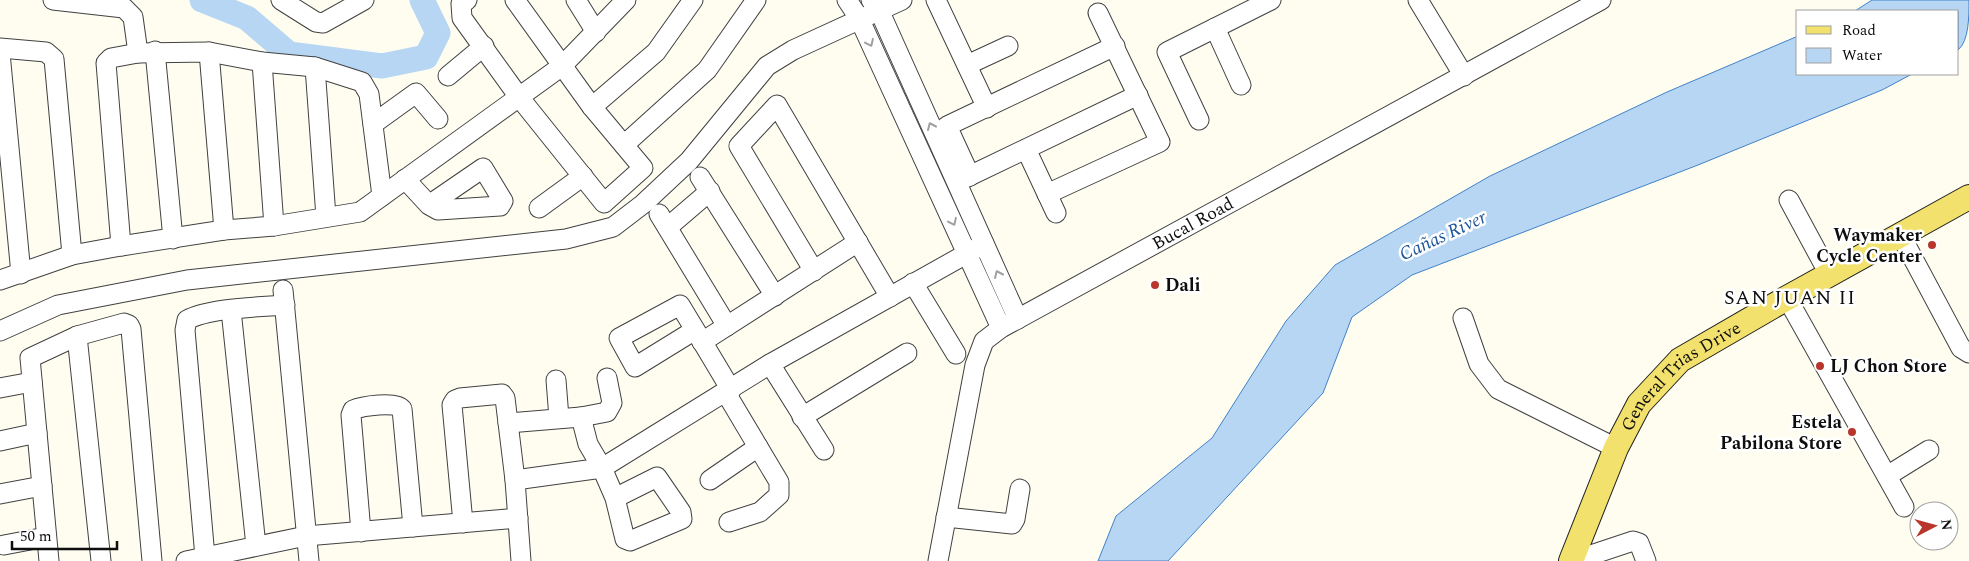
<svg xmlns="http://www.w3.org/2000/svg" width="1969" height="561" font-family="Spectral,serif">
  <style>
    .water { fill: #b7d6f3; stroke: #4182c7 }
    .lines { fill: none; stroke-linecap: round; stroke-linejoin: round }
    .river { stroke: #b7d6f3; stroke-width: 25 }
    .minor-casing { stroke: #414141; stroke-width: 21 }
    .major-casing { stroke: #1f1f1f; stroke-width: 26 }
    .minor { stroke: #fff; stroke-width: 19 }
    .major { stroke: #f2e16d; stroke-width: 24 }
    .oneway { stroke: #9f9f9f }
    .poi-dot { fill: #b8362c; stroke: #fff; stroke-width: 2 }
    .labels { text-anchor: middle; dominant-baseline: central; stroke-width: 5; stroke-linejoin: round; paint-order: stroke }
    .street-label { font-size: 18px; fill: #0e0e0e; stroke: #fff }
    .poi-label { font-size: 18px; font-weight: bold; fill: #0e0e0e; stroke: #fff; text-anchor: end }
    .water-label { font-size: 19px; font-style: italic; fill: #1d559b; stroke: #fff }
    .quarter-label { font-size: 20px; letter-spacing: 1px; fill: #0e0e0e; stroke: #fff }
  </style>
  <rect width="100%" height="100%" fill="#fefdf0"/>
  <path class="water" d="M1872,0h97c0,17 0,41 -11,50v-39h-103z
    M1798,36v38h114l-30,16 -184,75 -286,110 -60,42 -29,76 -155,168h-70l18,-45 96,-78 74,-117 49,-56 155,-89 177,-84z"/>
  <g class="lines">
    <path class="river" d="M202,0l45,18 42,36 93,12 44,-9 12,-24 -16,-33"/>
    <defs>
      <g id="minor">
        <path d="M53,0l71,8 9,9 5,36"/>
        <path d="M281,0l35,22 7,1 41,-23"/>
        <path d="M467,0l-6,4 1,14 57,79 85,106 39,-35 -51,-61 -77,-107"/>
        <path d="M576,0l20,32"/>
        <path d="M847,0l12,18 142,310"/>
        <path d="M871,0l8,10 139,309"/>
        <path d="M936,0l51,108"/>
        <path d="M1418,0l46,76"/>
        <path d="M1215,28l26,57"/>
        <path d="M0,48l46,4 8,7 18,196"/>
        <path d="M155,51l18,188"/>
        <path d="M209,52l15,178"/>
        <path d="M0,53l21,221"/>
        <path d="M262,62l12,164"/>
        <path d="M967,65l41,-19"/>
        <path d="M315,67l11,150"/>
        <path d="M448,76l36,-30"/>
        <path d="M592,107l64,-55 37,-52"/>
        <path d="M1199,120l-32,-68 104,-52"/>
        <path d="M373,124l43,-31 22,26"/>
        <path d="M624,145l83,-75 49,-70"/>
        <path d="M1026,149l30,64"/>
        <path d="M970,176l-23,-50 168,-80"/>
        <path d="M700,177l75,119"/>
        <path d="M405,179l24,26 9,5 62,-4 3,-5 -20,-33 -54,37"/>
        <path d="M959,181l179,-86"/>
        <path d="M1047,194l113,-52 -62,-129"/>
        <path d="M1789,200l40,74"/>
        <path d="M539,208l44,-32"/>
        <path d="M659,214l68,112"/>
        <path d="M668,227l42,-36"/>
        <path d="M1900,234l61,114 8,5"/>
        <path d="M121,246l-15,-183 5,-5 27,-5 71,-1 53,10 53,5 47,15 7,12 13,102"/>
        <path d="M814,271l-75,-125 38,-41 113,192"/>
        <path d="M0,280l72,-25 49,-9 103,-16 50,-4 86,-14 202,-146 64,-66"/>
        <path d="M913,283l43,71"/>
        <path d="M283,290l26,271"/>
        <path d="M1787,298l117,209"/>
        <path d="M231,310l25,236"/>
        <path d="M1463,318l16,46 19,25 118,59"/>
        <path d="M695,330l-60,37 -16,-29 61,-33c17,28 34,56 51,85"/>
        <path d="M0,331l58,-26 129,-25 379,-41 47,-12 30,-23 46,-43 78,-95 26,-16 109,-50"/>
        <path d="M77,336l24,225"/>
        <path d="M702,342l156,-100"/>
        <path d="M770,364l54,86"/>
        <path d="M556,380l3,38"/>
        <path d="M0,388l32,-6"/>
        <path d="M726,393l53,89v13l-19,17 -31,10"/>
        <path d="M581,417l7,27 14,24 13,30 10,41 5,2 52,-22 -1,-7 -24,-35 -42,21"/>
        <path d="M802,417l105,-64"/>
        <path d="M508,423l73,-6 26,-5 5,-9 -5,-25"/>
        <path d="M0,441l37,-8"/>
        <path d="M1887,476l42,-26"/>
        <path d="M515,480l87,-12 168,-104 214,-120"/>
        <path d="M710,480l48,-33"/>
        <path d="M0,494l42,-8"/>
        <path d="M946,517l66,7 3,-5 5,-30"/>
        <path d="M463,523l-11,-118 3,-5 5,-2 42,-4 3,4 10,82 6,81"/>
        <path d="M361,532l-10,-117 2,-5c9,-4 43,-9 49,-1l11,118"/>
        <path d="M4,545l42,-8"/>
        <path d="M205,557l-20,-227 2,-10c21,-12 72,-13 98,-15"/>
        <path d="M49,561l-19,-203 47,-22 47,-13 5,2 2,4 21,232"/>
        <path d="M186,561l120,-25 212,-18"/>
        <path id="s1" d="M938,561l37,-196 9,-24 17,-13 600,-328"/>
        <path d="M1573,561l60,-20 6,2 7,18"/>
      </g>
      <g id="major">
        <path id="s2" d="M1571,561l45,-113 23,-44 41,-44 107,-62 182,-101"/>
      </g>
    </defs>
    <use href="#minor" class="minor-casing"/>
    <use href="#major" class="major-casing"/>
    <use href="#minor" class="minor"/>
    <use href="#major" class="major"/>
  </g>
  <defs><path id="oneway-chevron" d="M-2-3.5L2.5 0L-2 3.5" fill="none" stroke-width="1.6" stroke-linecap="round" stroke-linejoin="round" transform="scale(1.25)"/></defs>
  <g class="oneway">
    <use href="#oneway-chevron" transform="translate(870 43) rotate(65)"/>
    <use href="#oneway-chevron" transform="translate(931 126) rotate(-114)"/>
    <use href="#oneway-chevron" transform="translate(953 222) rotate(65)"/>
    <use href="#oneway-chevron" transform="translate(998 274) rotate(-114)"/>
  </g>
  <g class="poi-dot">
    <circle cx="1932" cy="245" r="5"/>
    <circle cx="1155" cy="285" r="5"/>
    <circle cx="1820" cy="366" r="5"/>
    <circle cx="1852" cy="432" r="5"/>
  </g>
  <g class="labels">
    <g class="street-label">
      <text stroke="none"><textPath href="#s1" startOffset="465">Bucal Road</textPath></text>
      <text stroke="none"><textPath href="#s2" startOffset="221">General Trias Drive</textPath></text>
    </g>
    <g class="poi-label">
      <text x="1922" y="235">Waymaker<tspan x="1922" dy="21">Cycle Center</tspan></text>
      <text x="1165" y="285" text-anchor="start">Dali</text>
      <text x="1830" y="366" text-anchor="start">LJ Chon Store</text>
      <text x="1842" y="422">Estela<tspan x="1842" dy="21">Pabilona Store</tspan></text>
    </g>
    <g class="water-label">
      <text transform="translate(1443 236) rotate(-25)">Cañas River</text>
    </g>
    <g class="quarter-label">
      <text x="1790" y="298">SAN JUAN II</text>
    </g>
  </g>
  <rect x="1796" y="10" width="162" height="65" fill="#ffffff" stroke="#9f9f9f"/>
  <rect x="1806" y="26" width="25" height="8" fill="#f2e16d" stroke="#9f9f9f"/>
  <text x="1842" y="35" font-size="15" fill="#0e0e0e">Road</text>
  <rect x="1806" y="48" width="25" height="15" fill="#b7d6f3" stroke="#9f9f9f"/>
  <text x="1842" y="60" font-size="15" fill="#0e0e0e">Water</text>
  <g transform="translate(1934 526) rotate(84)"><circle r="24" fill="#ffffff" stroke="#9f9f9f"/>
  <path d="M0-4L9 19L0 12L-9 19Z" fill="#b8362c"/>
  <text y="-8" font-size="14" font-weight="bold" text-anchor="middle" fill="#0e0e0e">N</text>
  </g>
  <path d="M12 541v8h105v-8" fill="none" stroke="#0e0e0e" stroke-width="2.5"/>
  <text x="20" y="541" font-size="15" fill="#0e0e0e" stroke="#ffffff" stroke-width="4" paint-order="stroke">50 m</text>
</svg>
